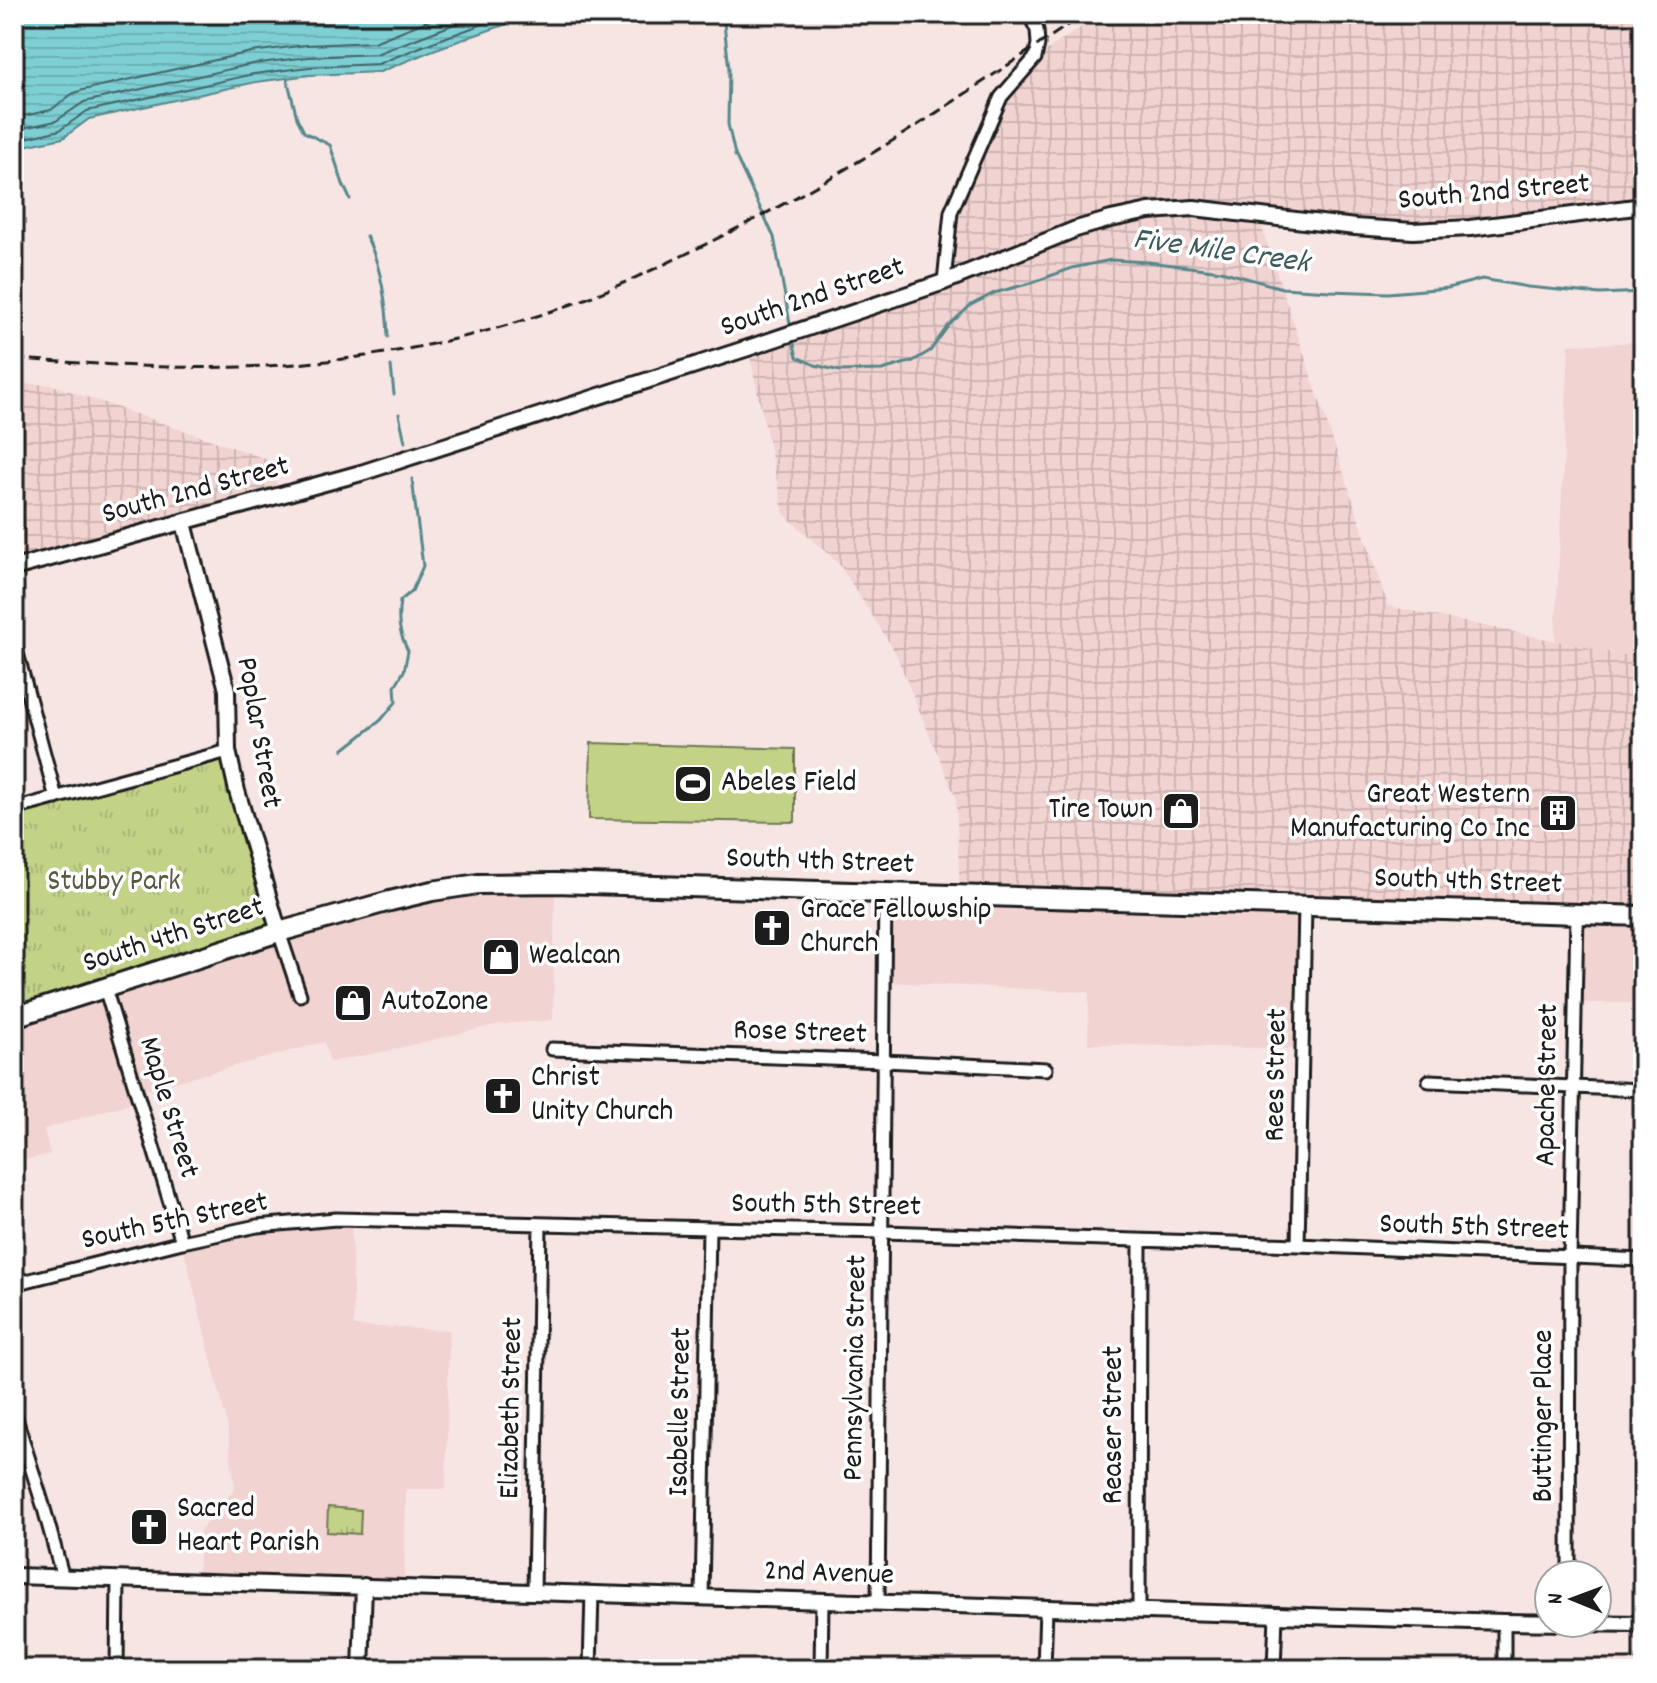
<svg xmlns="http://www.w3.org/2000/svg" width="1657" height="1683" font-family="Dekko,sans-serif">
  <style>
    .built { fill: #f1d3d1 }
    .industrial { fill: url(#industrial-grid) }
    .grass { fill: url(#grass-tufts); stroke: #6f7852; stroke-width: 2 }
    .garden { fill: #c2d388; stroke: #6f7852; stroke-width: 2 }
    .water { fill: url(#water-rules); stroke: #57878a; stroke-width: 2 }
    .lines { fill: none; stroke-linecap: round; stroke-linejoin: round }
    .shore { stroke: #436466; stroke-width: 2 }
    .stream { stroke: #57878a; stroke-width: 3 }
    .minor-casing { stroke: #1c1c1c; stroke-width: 17 }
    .tertiary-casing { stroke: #1c1c1c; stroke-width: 20 }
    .trunk-casing { stroke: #1c1c1c; stroke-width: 24 }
    .minor { stroke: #fff; stroke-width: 11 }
    .tertiary { stroke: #fff; stroke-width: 14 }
    .trunk { stroke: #fff; stroke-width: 18 }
    .rail { stroke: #1c1c1c; stroke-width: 3; stroke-dasharray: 12 6; stroke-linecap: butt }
    .labels { text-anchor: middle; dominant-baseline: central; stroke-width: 7; stroke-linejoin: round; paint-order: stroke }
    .street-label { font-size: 30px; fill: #1c1c1c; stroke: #fff }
    .poi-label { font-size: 30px; fill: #1c1c1c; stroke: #fff; text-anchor: start }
    .park-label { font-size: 30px; fill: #565c42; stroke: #fff }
    .water-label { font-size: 32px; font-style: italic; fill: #3e5b5c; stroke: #fff }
  </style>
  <defs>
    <pattern id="industrial-grid" width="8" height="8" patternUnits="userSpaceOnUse" patternTransform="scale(2)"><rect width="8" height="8" fill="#f1d3d1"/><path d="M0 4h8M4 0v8" fill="none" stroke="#ceb5b3"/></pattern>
    <pattern id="grass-tufts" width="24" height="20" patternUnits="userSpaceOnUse" patternTransform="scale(2)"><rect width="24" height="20" fill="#c2d388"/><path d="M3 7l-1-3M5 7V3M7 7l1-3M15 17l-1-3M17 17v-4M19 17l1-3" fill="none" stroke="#a6b575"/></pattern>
    <pattern id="water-rules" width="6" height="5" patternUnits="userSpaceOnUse" patternTransform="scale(2)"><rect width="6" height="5" fill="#7ecfd4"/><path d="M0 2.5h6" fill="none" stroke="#6cb1b5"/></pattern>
  </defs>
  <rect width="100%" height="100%" fill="#f7e5e4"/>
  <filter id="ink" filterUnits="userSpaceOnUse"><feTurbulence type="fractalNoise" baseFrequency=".0125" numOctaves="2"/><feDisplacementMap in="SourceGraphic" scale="16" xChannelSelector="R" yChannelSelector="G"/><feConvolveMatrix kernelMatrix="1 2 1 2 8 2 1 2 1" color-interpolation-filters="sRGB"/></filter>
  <g filter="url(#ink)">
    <path class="built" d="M1643,342v317l-88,-18 14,-296z
      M555,883l-2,137 -59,5 -103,25 -61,12 -6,-20 -186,50 2,8 -96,29 6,25 -36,9v-157l3,10 373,-115z
      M885,893l420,13 -3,143 -214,-5 1,-52 -204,-10z
      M1577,914l66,2v87h-68z
      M351,1220l3,106 95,4 -3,159h-40l-2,98 -206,-5 2,-51 15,-20 20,-22 -8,-66 -45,-181 75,-16z"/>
    <path class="industrial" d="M1101,14h542v192l-173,22 -212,-12 130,390 255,53v257l-683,-21 -4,-97 -62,-148 -55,-86 -55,-50 -36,-166 196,-66 7,-70 50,-115 34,-39z
      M14,383l38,2 217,75 11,36 -266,72z"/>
    <path class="grass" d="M228,751l51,181 -262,84 -3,-10v-197z
      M328,1507l33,3 -1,24 -33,-2z"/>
    <path class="garden" d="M591,743l204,6v73l-206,-3z"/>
    <path class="water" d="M14,14h521l-99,35 -56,23 -70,3 -54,7 -167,37 -26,19 -49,10z"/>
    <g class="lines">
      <path class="shore" d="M14,118l37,-8 21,-16 11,-4 168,-38 56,-7 67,-3 71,-28
        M14,130l42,-9 28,-19 168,-38 56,-7 68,-3 105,-40
        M14,141l46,-11 27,-19 167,-37 55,-7 69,-3 55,-22 78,-28"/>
      <path class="stream" d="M723,14l6,55 -1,55 7,31 39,82 17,92
        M287,78l10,40 7,14 26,13 13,39 7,15
        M366,236c15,28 21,70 22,101
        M792,336l5,21 18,8 25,6 42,-1 31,-9 17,-10 18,-25 23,-21 23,-12 37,-10 41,-15 39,-8 38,2 72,9 61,17 48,3 58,2 60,-5 34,-9 46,8 72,7 43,-2
        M391,366l3,28
        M399,414l6,28
        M343,750l38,-30 15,-18 -1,-16 9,-15 4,-20c-9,-18 -11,-31 -8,-50l12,-10 11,-25 -11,-87"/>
      <defs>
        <path id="minor" d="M944,282l7,-70 50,-115 34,-39 3,-14 -1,-14 -8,-16
          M14,642l42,156
          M14,809l214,-58
          M279,932l21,63
          M105,988l77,254
          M552,1049l332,12 162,8
          M1429,1081l214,9
          M1298,1245l7,-339
          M14,1284l168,-42 75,-16 79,-7 547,13 415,13 345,15
          M14,1412l29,93 20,73
          M1569,1575l1,-318 7,-343
          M534,1592l6,-367
          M702,1597l7,-368
          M878,1603l7,-710
          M1139,1610l1,-369
          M117,1669l1,-90
          M590,1669l2,-76
          M821,1669l1,-67
          M1044,1669l2,-61
          M1274,1669l2,-54
          M1504,1669v-47"/>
        <path id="tertiary" d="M184,523l43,167 1,61 9,40 42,141
          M14,568l347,-95 387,-125 196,-66 132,-53 35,-10 38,-8 45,-3 161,19 58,4 57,-3 173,-22
          M14,1576l1490,46 139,2
          M361,1669l3,-83"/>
        <path id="trunk" d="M14,1017l265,-85 111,-31 42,-10 46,-7 77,-1 1088,33"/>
      </defs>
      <use href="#minor" class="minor-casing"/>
      <use href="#tertiary" class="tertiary-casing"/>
      <use href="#trunk" class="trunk-casing"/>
      <use href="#minor" class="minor"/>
      <use href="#tertiary" class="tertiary"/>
      <use href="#trunk" class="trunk"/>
      <path class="rail" d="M14,359c100,6 202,14 302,3 83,-8 164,-26 242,-53 44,-15 86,-35 128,-55 76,-37 151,-78 222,-123 60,-38 118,-79 177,-117"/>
    </g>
  </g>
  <defs>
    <symbol id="stadium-square" viewBox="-11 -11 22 22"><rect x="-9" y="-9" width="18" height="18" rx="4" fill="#1c1c1c" stroke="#fff"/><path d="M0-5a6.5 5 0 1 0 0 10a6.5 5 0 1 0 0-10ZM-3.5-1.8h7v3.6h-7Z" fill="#fff"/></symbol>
    <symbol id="shop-square" viewBox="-11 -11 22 22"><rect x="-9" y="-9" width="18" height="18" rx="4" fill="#1c1c1c" stroke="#fff"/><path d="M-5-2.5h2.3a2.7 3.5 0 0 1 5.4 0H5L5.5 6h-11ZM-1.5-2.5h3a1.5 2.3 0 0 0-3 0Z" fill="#fff"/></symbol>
    <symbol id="building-square" viewBox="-11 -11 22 22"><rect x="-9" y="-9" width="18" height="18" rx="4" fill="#1c1c1c" stroke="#fff"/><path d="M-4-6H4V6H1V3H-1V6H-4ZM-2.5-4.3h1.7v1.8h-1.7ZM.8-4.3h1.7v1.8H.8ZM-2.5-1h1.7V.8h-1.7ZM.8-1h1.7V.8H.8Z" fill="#fff"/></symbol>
    <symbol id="church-square" viewBox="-11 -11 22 22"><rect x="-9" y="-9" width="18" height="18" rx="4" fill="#1c1c1c" stroke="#fff"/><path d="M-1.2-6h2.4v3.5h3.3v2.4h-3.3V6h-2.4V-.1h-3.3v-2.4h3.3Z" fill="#fff"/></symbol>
  </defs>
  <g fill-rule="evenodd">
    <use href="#stadium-square" x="671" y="762" width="44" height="44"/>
    <use href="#shop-square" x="1159" y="789" width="44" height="44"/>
    <use href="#building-square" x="1536" y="791" width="44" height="44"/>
    <use href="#church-square" x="750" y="906" width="44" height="44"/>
    <use href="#shop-square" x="479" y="935" width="44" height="44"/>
    <use href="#shop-square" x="331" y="981" width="44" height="44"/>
    <use href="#church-square" x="481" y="1074" width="44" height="44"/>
    <use href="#church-square" x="127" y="1505" width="44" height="44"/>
  </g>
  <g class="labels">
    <g class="street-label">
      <text transform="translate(1494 194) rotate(-5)">South 2nd Street</text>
      <text transform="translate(813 299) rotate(-19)">South 2nd Street</text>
      <text transform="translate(196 492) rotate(-15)">South 2nd Street</text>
      <text transform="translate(257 733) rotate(80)">Poplar Street</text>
      <text transform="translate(820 863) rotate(2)">South 4th Street</text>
      <text transform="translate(1468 883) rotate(2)">South 4th Street</text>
      <text transform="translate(174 937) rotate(-18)">South 4th Street</text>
      <text transform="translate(800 1034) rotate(2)">Rose Street</text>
      <text transform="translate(1278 1075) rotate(-89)">Rees Street</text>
      <text transform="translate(1549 1085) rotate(-89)">Apache Street</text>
      <text transform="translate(167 1108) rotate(73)">Maple Street</text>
      <text transform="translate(826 1207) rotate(1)">South 5th Street</text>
      <text transform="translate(175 1223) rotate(-12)">South 5th Street</text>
      <text transform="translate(1474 1229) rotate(2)">South 5th Street</text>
      <text transform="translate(857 1368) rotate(-89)">Pennsylvania Street</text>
      <text transform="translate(513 1408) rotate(-89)">Elizabeth Street</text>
      <text transform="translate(682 1412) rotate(-89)">Isabelle Street</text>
      <text transform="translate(1545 1416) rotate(-90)">Buttinger Place</text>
      <text transform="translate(1115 1425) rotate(-90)">Reaser Street</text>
      <text transform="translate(829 1575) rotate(2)">2nd Avenue</text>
    </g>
    <g class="poi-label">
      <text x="721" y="784">Abeles Field</text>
      <text x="1530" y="796" text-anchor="end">Great Western<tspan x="1530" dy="34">Manufacturing Co Inc</tspan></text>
      <text x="1153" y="811" text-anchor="end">Tire Town</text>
      <text x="800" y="911">Grace Fellowship<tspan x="800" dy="34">Church</tspan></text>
      <text x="529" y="957">Wealcan</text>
      <text x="381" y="1003">AutoZone</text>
      <text x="531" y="1079">Christ<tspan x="531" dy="34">Unity Church</tspan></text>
      <text x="177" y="1510">Sacred<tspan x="177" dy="34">Heart Parish</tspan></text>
    </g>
    <g class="park-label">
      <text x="114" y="883">Stubby Park</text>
    </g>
    <g class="water-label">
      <text transform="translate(1221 253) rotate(8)">Five Mile Creek</text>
    </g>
  </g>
  <rect width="1657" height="1683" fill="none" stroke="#fff" stroke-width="48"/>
  <rect x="24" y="24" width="1609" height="1635" fill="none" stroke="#1c1c1c" stroke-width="3" filter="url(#ink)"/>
  <g transform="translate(1573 1599) rotate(271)"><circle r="38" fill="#ffffff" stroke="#a4a4a4" stroke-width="2"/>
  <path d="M0-6L14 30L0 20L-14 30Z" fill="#1c1c1c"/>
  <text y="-12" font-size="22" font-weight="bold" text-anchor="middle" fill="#1c1c1c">N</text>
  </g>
</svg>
